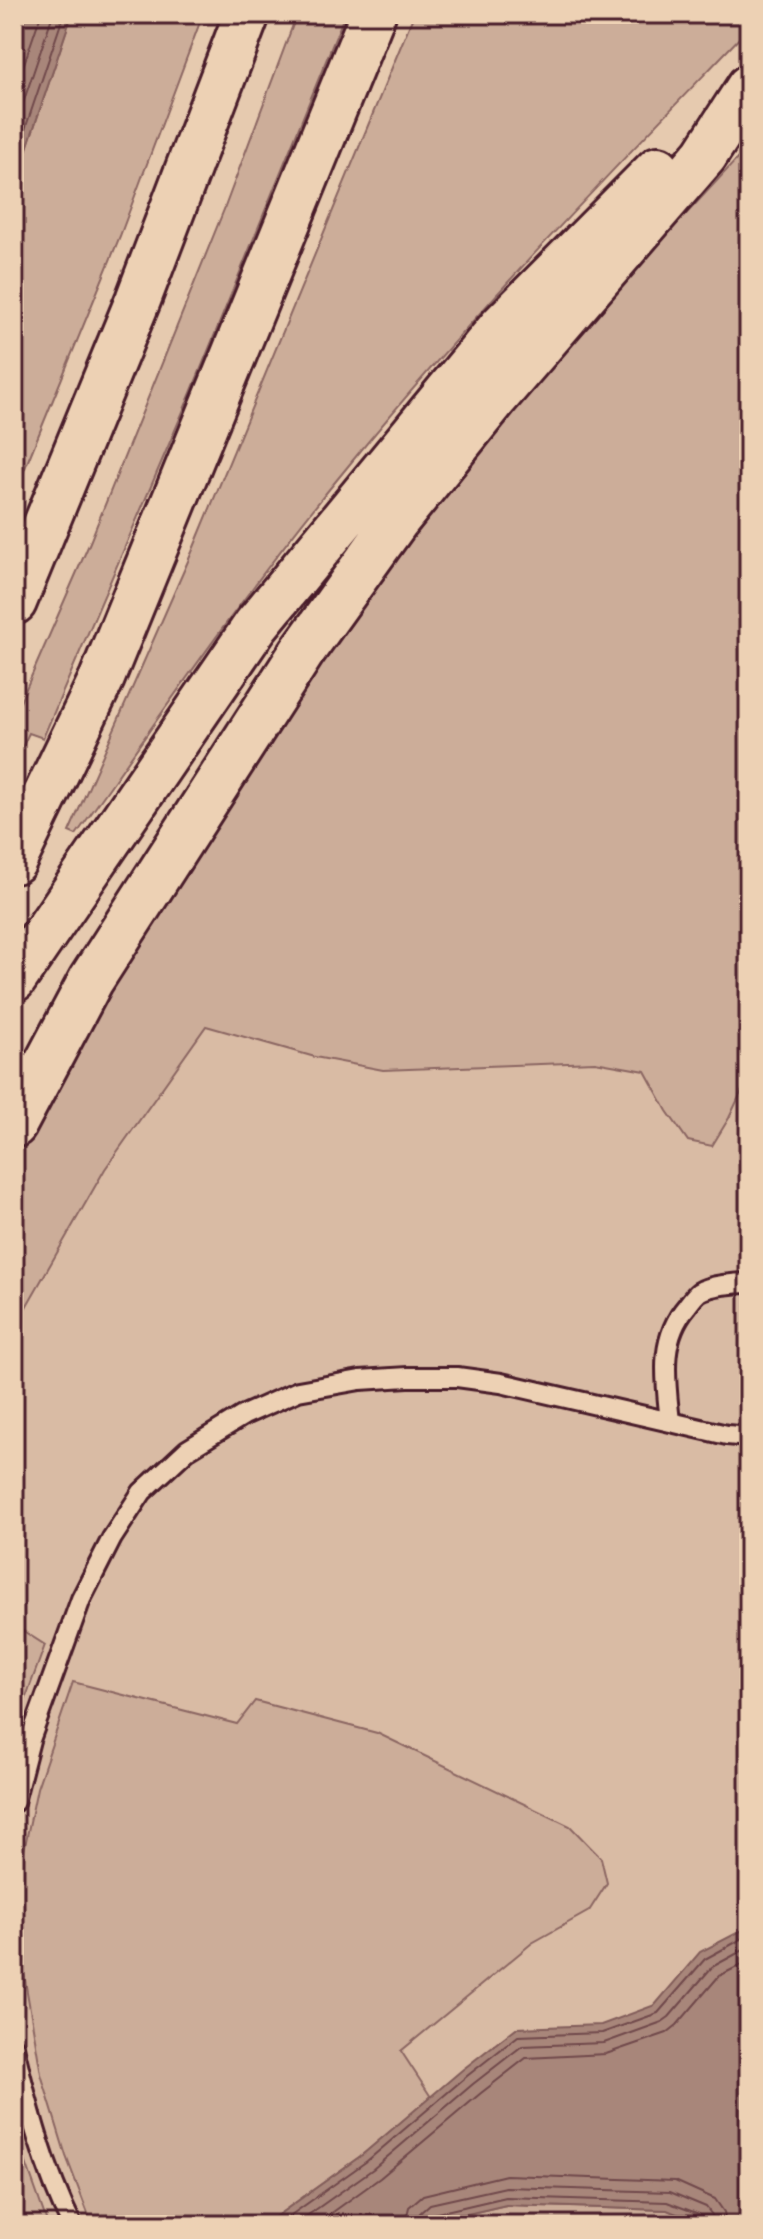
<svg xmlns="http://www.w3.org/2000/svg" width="763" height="2239" font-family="Sriracha,sans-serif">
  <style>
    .built { fill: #d9bba4 }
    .green { fill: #ccad99; stroke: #8b6662; stroke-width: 2 }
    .water { fill: #a8867a; stroke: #825d5a; stroke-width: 2 }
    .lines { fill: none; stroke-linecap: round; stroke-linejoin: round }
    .shore { stroke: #70484b; stroke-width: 2 }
    .service-casing { stroke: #4a1f2b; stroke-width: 24 }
    .motorway-casing { stroke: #4a1f2b; stroke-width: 50 }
    .service { stroke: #edd1b4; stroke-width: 18 }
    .motorway { stroke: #edd1b4; stroke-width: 44 }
  </style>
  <rect width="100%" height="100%" fill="#e6caaf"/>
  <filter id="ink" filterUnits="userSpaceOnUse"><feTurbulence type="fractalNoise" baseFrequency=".0125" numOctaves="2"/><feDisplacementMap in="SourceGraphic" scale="16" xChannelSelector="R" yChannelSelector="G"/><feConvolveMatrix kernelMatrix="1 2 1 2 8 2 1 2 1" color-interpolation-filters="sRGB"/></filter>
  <g filter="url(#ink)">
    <path class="built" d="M206,1026l109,31 68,13 212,-8 50,9 22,40 21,29 23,6 18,-28 20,-42v848l-8,7 -41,21 -45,53 -54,20 -85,3 -85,69 -31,-46 132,-108 57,-32 -352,-186 -164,-43 -55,257 23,135 25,82 54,69h-72l-34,-96v-399l31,-84 -31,-21v-297l91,-159z"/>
    <path class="green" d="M72,14h131l-83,222 -106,259v-308z
      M297,14h48l-154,379 -148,345 -14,-5 -15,31v-48l76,-174 135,-335z
      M414,14h335v14c-137,143 -275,284 -400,437 -98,118 -185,245 -273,370l-7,-3 123,-280z
      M749,146v930l-20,42 -17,28 -24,-5 -21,-30 -22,-40 -50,-9 -212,8 -68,-13 -109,-31 -101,143 -91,159v-176l99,-180 282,-426 209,-243z
      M14,1625l31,20 -31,85z
      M73,1682l164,42 18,-23 122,32 193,93 31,32 6,25 -18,28 -57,32 -131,108 30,46 -69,58 -98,70 -172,-1 -26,-68 -25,-82 -23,-135 3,-74 16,-77z
      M14,2129l34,96h-34z
      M506,2205l162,5 36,15h-284z"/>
    <path class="water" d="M14,14h58l-58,173z
      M749,1924v301h-45l-37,-15 -161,-5 -86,20h-156l98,-70 100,-85 54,-42 85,-3 54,-20 45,-53 41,-21z"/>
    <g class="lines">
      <path class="shore" d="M14,93l27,-79
        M14,130l39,-116
        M14,162l50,-148
        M277,2225l90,-64 100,-85 51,-40 84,-3 56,-20 47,-54 44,-24
        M294,2225l79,-56 100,-85 49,-38 82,-3 58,-21 7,-5 43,-50 37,-20
        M315,2225l65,-47 101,-85 45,-35 80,-4 61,-21 10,-8 42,-49 30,-15
        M405,2225l4,-18 14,-12 83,-20 169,6 40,18 9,13 2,13
        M417,2225l3,-12 10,-9 76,-17 164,5 36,15 6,8 2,10
        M427,2225l1,-7 5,-4 73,-17 161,5 32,12 4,5v6"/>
      <defs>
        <path id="service" d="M670,1422c-4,-41 -12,-82 17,-116 3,-4 8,-11 12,-14 11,-7 37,-9 50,-9
          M14,1802l16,-62 51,-141 31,-61 30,-46 45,-42 57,-35 54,-24 62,-11 48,-3h49l44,6 226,52 22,2
          M14,2047c14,61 30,122 58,178"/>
        <path id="motorway" d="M14,602l124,-302 109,-286
          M14,861l88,-183 271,-664
          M14,979l242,-354 246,-299 156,-157
          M14,1125l77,-145 211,-328 94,-131 100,-124 209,-242 44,-68"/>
      </defs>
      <use href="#service" class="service-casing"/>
      <use href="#motorway" class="motorway-casing"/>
      <use href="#service" class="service"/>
      <use href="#motorway" class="motorway"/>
    </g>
  </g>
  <rect width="763" height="2239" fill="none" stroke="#edd1b4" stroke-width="48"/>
  <rect x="24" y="24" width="715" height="2191" fill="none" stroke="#4a1f2b" stroke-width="3" filter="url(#ink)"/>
</svg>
